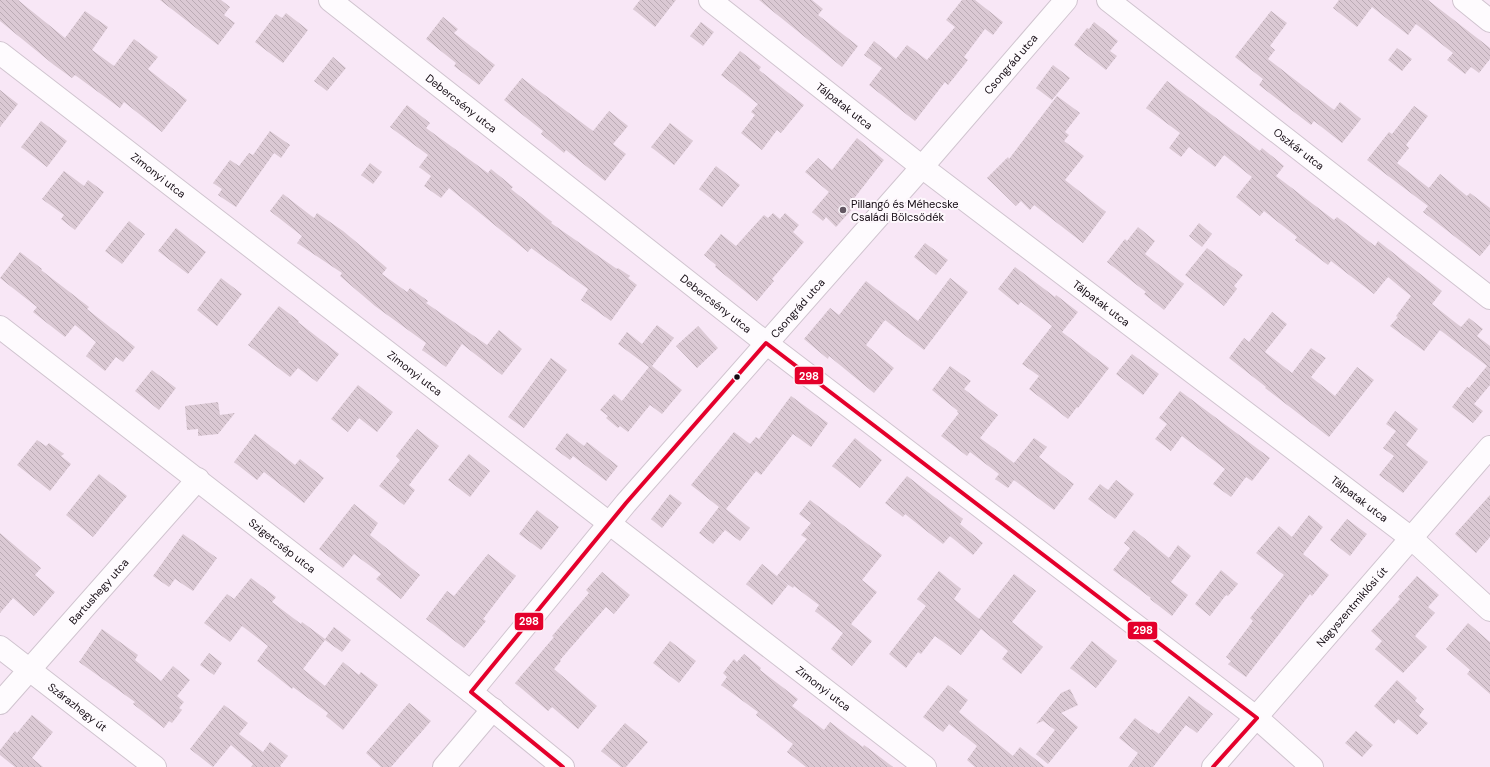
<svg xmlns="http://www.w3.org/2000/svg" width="1490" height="767" font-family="'DM Sans',sans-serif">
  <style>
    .building { fill: url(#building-back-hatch) }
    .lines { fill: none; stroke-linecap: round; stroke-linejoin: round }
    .minor-casing { stroke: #d0c4cf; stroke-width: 24 }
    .minor { stroke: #fefbfe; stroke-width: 22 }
    .bus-1-casing { stroke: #fdf7fc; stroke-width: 7 }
    .bus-1 { stroke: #e4002b; stroke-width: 4 }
    .poi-dot { fill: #635762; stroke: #fdf7fc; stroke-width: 1.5 }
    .bus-dot { fill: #130a12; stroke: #fdf7fc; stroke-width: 1.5 }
    .labels { text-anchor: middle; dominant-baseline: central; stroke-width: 4; stroke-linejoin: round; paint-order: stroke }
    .street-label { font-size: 11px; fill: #130a12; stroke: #fdf7fc }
    .poi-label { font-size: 11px; fill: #130a12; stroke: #fdf7fc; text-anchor: start }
    .line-badge { stroke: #fdf7fc; stroke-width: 1.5 }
    .badge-label { font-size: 11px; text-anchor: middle; font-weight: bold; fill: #fff }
  </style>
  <defs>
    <pattern id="building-back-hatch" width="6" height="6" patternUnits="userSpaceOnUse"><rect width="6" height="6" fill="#dbc9d4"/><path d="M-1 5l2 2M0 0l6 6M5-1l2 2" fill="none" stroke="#bbabb5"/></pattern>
  </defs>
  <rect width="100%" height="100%" fill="#f8e7f6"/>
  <path class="building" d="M0,0h18l47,38 20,-27 23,16 -16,23 22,16 20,-27 24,18 -10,12 39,31 -25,32 -38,-30 -4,6 -45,-33 -3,3 -18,-13 -54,-44z
    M160,0h61l9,7 -6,8 11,8 -17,22z
    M640,0h36l-21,27 -22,-18z
    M759,0h53l11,9 -5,6 40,31 -16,21z
    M962,0h13l28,22 -10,13 -8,-6 -21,28 4,3 -20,25 -3,-3 -30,39 -46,-36 13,-17 -18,-13 10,-14 22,18 11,-14 20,15 28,-33 -9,-7z
    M1339,0h89l62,48v11l-11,14 -8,-6 -6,7 -18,-14 6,-7 -37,-29 -8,11 -36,-28 -15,20 -24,-19z
    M1271,11l16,12 -17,23 5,4 -7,9 66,51 6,-8 21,17 -19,24 -28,-22 -3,4 -52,-40 4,-6 -28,-22z
    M286,13l22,17 -25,33 -28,-21 21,-28 6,4z
    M443,17l15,12 -4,4 41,32 -16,20 -25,-19 2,-3 -30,-24z
    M701,22l13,10 -11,14 -13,-10z
    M1094,22l24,19 -8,10 7,5 -11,14 -32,-25 13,-17 2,1z
    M1397,48l15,11 -10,12 -14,-11z
    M740,51l21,16 -2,3 45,35 -23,28 -4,-3 -15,20 -21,-17 14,-18 -4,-3 7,-8 -37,-29z
    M333,57l13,11 -19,23 -13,-10z
    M1053,65l17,13 -18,22 -16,-12z
    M522,78l71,53 16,-20 19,15 -15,18 13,10 -21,27 -39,-31 -2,3 -23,-19 2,-3 -39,-31z
    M1167,81l93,70 2,-3 22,18 -8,10 58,44 3,-3 38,29 3,-5 64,50 -10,13 29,23 8,-9 14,11 -6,7 13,10v39l-16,19 9,7 -10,12 -21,-16 15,-20 2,1 18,-22 -47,-36 -16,21 -34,-25 8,-9 -2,-1 15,-20 -23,-19 -14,17 -43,-33 -3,4 -33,-25 2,-3 -33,-26 -4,5 -24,-19 16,-20 -28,-22 -9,12 -26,-20 -8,10 -12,-9 11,-15 -34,-25z
    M0,90l18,14 -18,23z
    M1057,96l23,17 -15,19 4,3 -5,6 20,15 -19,24 41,32 -23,31 -49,-38 -4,5 -9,-9 -5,5 -29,-28 21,-21 1,2z
    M407,105l23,18 -4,5 62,45 3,-4 22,18 -2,2 41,33 -1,1 66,46 1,-1 12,8 -2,2 9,7 -26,36 -30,-21 7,-11 -57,-41 -3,4 -79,-64 -8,10 -17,-12 7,-10 -12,-9 9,-12 -38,-28z
    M1414,106l14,10 -22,29 3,3 -12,15 32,25 11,-14 27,22 3,-3 20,15v36l-10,12 -57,-44 5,-6 -61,-46 22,-28 3,2z
    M41,121l26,20 -20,26 -26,-20z
    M670,123l23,18 -19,24 -23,-18z
    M270,131l20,14 -9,13 -7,-5 -38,54 -18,-12 4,-6 -9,-6 17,-23 9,6 10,-13 4,2z
    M857,138l27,22 -32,41 4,4 -20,22 -10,-10 -3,4 -11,-9 17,-20 -24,-20 13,-14 14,12z
    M370,163l12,9 -9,12 -12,-9z
    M716,166l24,19 -18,22 -23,-18z
    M64,171l20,15 4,-6 16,12 -29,38 -14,-11 3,-4 -22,-16z
    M283,194l31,24 3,-5 26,18 44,37 -5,6 25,18 3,-4 18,13 -2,2 61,42 12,-15 23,19 -20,26 -40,-31 -16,23 -24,-17 4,-7 -51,-37 -35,-30 2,-3 -45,-30 5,-7 -32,-25z
    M773,213l7,6 5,-6 14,12 -6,7 11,10 -32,37 2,2 -17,20 -42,-34 1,-2 -12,-10 17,-21 15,12 28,-31 4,3z
    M129,221l16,13 -23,30 -17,-13z
    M1199,223l13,11 -10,13 -13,-11z
    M1138,227l17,14 -10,13 39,30 -20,26 -20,-16 2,-2 -39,-30 18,-23 2,2z
    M176,228l30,24 -18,22 -30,-23z
    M925,243l23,17 -12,15 -22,-18z
    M1207,248l36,27 -9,11 3,3 -13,17 -39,-31z
    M20,252l22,17 -1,1 48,37 -2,2 48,38 -12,15 -7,-5 -11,14 -19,-15 10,-14 -21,-17 -10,12 -32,-25 4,-5 -37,-29z
    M1015,267l40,30 1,-2 22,17 -16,20 47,36 -31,40 -1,-1 -9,12 -39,-30 10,-13 -17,-12 30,-38 -31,-24 -3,3 -20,-16z
    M221,278l21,16 -25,32 -20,-16z
    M950,278l18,14 -44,58 -39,-30 -19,25 28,23 -20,25 -45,-37 -1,3 -24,-20 26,-31 9,7 27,-34 52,40z
    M279,306l20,15 -1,1 41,32 -22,28 -19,-14 -8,9 -42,-32z
    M1272,312l15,12 -22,28 27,21 19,-25 15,10 -15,19 24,19 22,-29 17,13 -45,57 -64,-49 1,-1 -37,-29 15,-20 5,4z
    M657,325l17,13 -22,28 30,24 -20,24 -12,-9 -22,27 -8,-6 -2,2 -12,-10 2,-2 -8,-6 14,-16 8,7 27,-34 -31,-23 9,-12 15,12z
    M698,326l20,22 -21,20 -21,-22z
    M1132,354l27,20 -16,21 -27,-21z
    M551,358l16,12 -43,58 -16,-11z
    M950,366l21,15 -7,8 34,26 -18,23 34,25 20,-25 13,9 -8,10 35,27 -20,26 -40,-30 -6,8 -13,-9 4,-5 -29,-22 -3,4 -26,-20 18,-23 -2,-1 1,-1 -26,-21z
    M152,370l24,18 -17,22 -24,-19z
    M358,385l35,27 -16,20 -18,-14 -11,14 -17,-13z
    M1180,391l90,67 -18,23 -6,-4 -15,20 -18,-13 12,-15 -43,-33 -11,15 -16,-12 12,-15 -8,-6z
    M791,396l37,27 -17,24 -18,-13 -32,41 -5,-4 -30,38 24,19 -10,13 -15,-11 -12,14 -14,-11 20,-26 -28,-22 43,-53 16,12 6,-7 3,2z
    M218,402l2,13 15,-2 -17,21 -20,2v-7l-11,1 -2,-24z
    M1395,411l23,18 -12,16 22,17 -25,31 -24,-18 15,-19 -11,-8 13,-17 -10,-7z
    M417,429l22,17 -30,39 6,5 -11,15 -25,-19 21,-26 -4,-4z
    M567,433l17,13 3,-4 31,24 -12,15 -33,-25 -3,4 -15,-11z
    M255,434l40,31 5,-6 24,19 -20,25 -40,-31 -7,8 -23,-18z
    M855,438l27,22 -22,28 -28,-22z
    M37,440l9,6 3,-3 15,11 -3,2 10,8 -21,27 -33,-26z
    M469,454l21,17 -20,26 -22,-17z
    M99,474l28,22 -34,41 -27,-22z
    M907,476l56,43 -3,5 23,19 -10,12 -23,-19 -7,8 -38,-30 -2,3 -18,-14z
    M1116,480l18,14 -19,25 -27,-20 12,-15 8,6z
    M670,494l12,9 -20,25 -11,-9z
    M1490,495v42l-14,16 -21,-19z
    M810,500l72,55 -20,25 15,12 -26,32 21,17 -20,25 -21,-17 12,-16 -28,-22 4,-6 -25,-19 -1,2 -16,-12 30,-37 -6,-4 10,-12 -12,-9z
    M354,504l24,19 -8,12 50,40 -19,24 -25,-20 5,-5 -27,-20 -11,14 -24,-19z
    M537,510l22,17 -18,23 -22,-16z
    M1309,515l14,12 -20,27 26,21 -17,21 -2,-2 -64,83 -18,-13 3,-3 -5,-4 27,-36 -3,-3 34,-43 -28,-22 23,-27 13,11z
    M1347,519l20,15 -17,22 -20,-16z
    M1134,530l35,28 9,-13 13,11 -20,26 17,13 -16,21 -22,-17 1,-1 -38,-28 17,-22 -6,-5z
    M0,533l41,35 -6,7 20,17 -21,24 -21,-18 -13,15z
    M183,534l34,24 -24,33 -18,-12 -6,8 -16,-11z
    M488,554l28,22 -33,43 3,2 -22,27 -38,-29 21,-28 7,5z
    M762,564l26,21 -16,20 -26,-21z
    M1221,570l17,14 -10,12 -2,-1 -16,21 -15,-12z
    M939,571l22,18 -7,10 25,20 35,-45 22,17 -24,31 31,25 -22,27 -19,-15 6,-8 -27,-22 -20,26 -26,-19 -14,18 -3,-2 -12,16 -17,-14 37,-48 -9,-7z
    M602,572l28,23 -16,19 -8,-7 -46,53 1,1 -7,8 43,37 -19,23 -26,-22 -4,4 -33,-28 39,-46 -2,-1 37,-43 -3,-3z
    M1417,576l22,19 -11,12 7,6 -20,23 12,11 -24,26 -28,-24 7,-8 -11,-10 29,-32 -2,-2z
    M251,578l25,19 -4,5 29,22 1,-2 23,17 9,-12 17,13 -9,12 -17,-12 -22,29 22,17 18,-24 16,13 2,-3 17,13 -35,45 -17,-14 2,-3 -35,-26 -1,2 -35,-28 11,-15 -26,-20 -12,16 -26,-19 23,-29 7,5z
    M1468,623l22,19v52l-23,-20 3,-4 -24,-21z
    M102,629l36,26 -3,5 26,21 12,-15 17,14 -13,16 7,6 -5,6 3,2 -10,13 -3,-2 -5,7 -31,-24 2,-2 -56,-40z
    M670,641l26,20 -17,22 -26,-20z
    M1092,641l25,20 -21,27 -26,-20z
    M209,653l13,10 -8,12 -14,-10z
    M744,654l17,14 -1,2 38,29 -6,7 32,24 6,-8 33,25 1,-2 29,22h-87l-19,-15 6,-8 -37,-29 2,-3 -37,-27 6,-8 -4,-4 11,-14 3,3z
    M1397,680l20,18 -2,3 9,8 -5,7 9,7 -11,12 -19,-16 -4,5 -20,-18z
    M948,685l20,15 -9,12 54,44 7,-9 25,20h-70l-8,-7 10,-14 -28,-22 -6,8 -20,-15z
    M1070,689l8,16 -17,8 17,14 -30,37 -12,-10 19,-24 -12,-9 -7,3 25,-31z
    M1189,696l24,18 -16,19 -11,-8 -33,42h-25l10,-14 -19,-15 16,-20 16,12 1,-1 7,5z
    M409,703l22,18 -40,46h-10l-15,-14z
    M224,705l24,18 -9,11 24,18 7,-10 18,14 -8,10 1,1h-30l2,-3 -22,-19 -18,22 -23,-18z
    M32,715l21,17 -21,26 11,9h-28l-15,-12v-5l15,-19 2,2z
    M625,723l23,19 -22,25h-5l-20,-16z
    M1356,731l17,14 -11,12 -17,-14z"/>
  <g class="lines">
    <defs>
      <g id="minor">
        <path id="s1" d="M330,0l436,343 491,375 55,49"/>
        <path id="s2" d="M710,0l212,167 489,371 79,72"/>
        <path id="s3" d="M1108,0l382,298"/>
        <path d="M1464,0l26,21"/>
        <path id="s4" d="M0,53l925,714"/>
        <path id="s5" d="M0,327l471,365 92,75"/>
        <path id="s6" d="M0,647l155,120"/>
        <path id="s7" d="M471,692l155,-189 296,-336 144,-167"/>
        <path id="s8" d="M0,703l198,-224"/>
        <path d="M444,767l49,-58"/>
        <path id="s9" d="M1213,767l277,-320"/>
      </g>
    </defs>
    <use href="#minor" class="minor-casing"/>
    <use href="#minor" class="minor"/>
    <defs>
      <path id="bus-1" d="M563,767l-92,-75 155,-189 140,-160 491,375 -44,49"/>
    </defs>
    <use href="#bus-1" class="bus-1-casing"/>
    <use href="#bus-1" class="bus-1"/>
  </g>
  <circle class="poi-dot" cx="843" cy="210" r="4"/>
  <circle class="bus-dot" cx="737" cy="377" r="3.5"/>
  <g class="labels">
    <g class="street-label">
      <text stroke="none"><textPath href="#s7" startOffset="828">Csongrád utca</textPath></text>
      <text stroke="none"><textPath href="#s1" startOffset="167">Debercsény utca</textPath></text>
      <text stroke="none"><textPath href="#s2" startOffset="171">Tálpatak utca</textPath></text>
      <text stroke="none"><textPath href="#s3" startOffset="242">Oszkár utca</textPath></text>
      <text stroke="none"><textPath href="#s4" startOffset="200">Zimonyi utca</textPath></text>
      <text stroke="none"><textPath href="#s2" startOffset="495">Tálpatak utca</textPath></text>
      <text stroke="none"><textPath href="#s1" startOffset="491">Debercsény utca</textPath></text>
      <text stroke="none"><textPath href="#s7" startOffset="504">Csongrád utca</textPath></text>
      <text stroke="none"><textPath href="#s4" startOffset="524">Zimonyi utca</textPath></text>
      <text stroke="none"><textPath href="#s2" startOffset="819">Tálpatak utca</textPath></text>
      <text stroke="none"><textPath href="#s5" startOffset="357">Szigetcsép utca</textPath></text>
      <text stroke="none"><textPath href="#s8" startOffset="149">Bartushegy utca</textPath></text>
      <text stroke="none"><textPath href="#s9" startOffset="212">Nagyszentmiklósi út</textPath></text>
      <text stroke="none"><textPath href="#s4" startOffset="1040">Zimonyi utca</textPath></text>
      <text stroke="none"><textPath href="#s6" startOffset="98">Szárazhegy út</textPath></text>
    </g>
    <g class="poi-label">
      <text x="851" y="204">Pillangó és Méhecske<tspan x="851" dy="13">Családi Bölcsődék</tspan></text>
    </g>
  </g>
  <g class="line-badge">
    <rect x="794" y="366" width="30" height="19" rx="4" fill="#e4002b"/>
    <rect x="514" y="612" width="30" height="19" rx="4" fill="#e4002b"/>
    <rect x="1127" y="621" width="31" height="19" rx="4" fill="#e4002b"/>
  </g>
  <g class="badge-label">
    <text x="809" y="380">298</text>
    <text x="529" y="625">298</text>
    <text x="1143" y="634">298</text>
  </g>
</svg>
